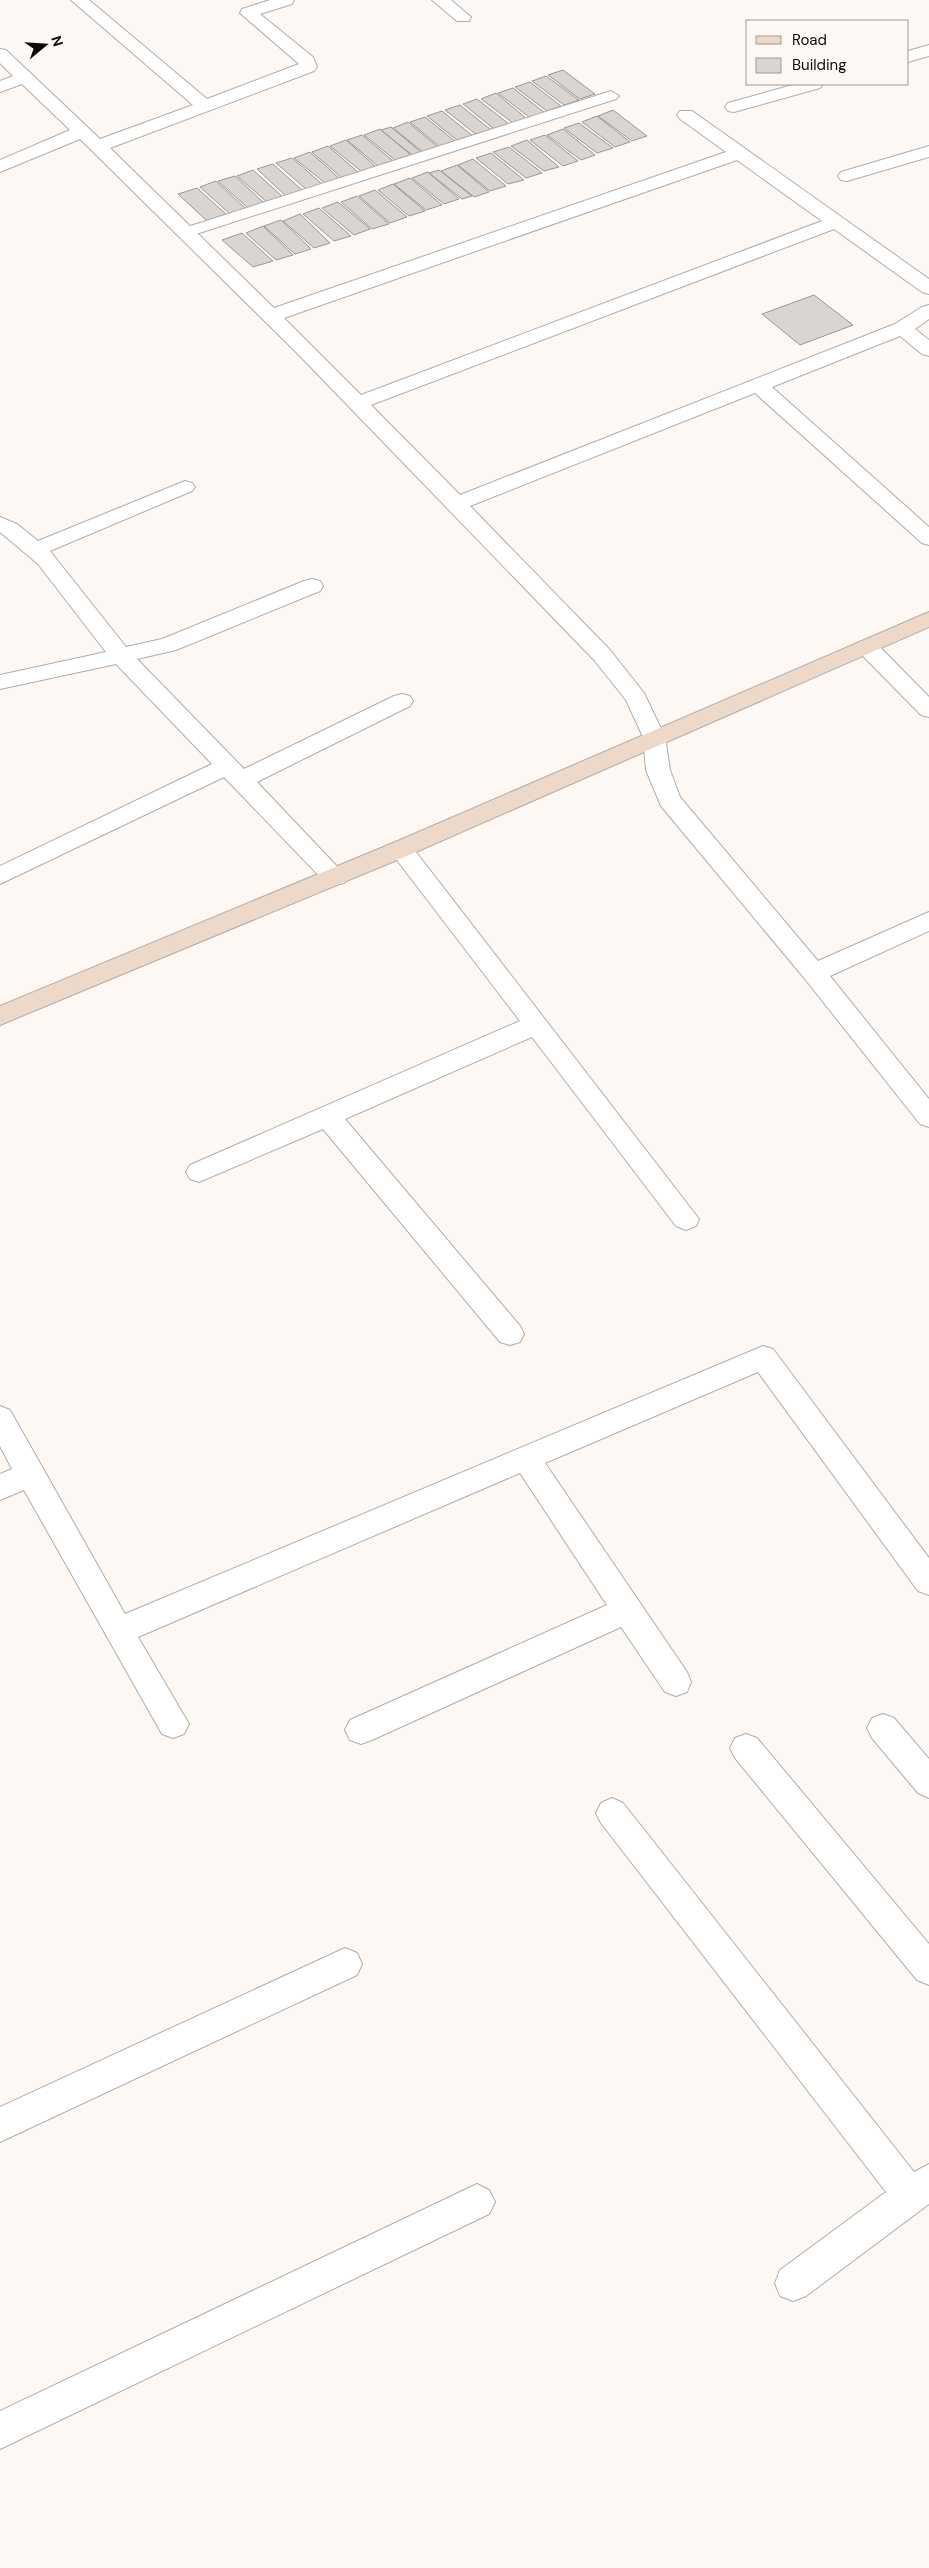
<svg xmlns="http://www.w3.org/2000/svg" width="929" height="2568" font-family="'DM Sans',sans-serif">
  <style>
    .building { fill: #dbd5d2; stroke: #9b9693 }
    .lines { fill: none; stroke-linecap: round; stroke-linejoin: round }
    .lane-casing { stroke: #b0aca8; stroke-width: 2 }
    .street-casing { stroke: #b0aca8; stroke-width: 2 }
    .secondary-casing { stroke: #b0aca8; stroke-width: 2 }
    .lane { fill: #fff; fill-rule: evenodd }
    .street { fill: #fff; fill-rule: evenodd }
    .secondary { fill: #eed9c8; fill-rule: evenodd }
  </style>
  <rect width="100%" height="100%" fill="#fdf8f4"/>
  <path class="building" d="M563,70l32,24 -15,5 -32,-24z
    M546,76l33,24 -15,5 -32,-24z
    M530,82l31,24 -14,5 -32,-24z
    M513,88l32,25 -16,4 -31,-24z
    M496,93l31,26 -14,4 -32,-24z
    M477,99l32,25 -15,5 -31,-25z
    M460,105l31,25 -14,5 -32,-25z
    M613,110l34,26 -15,5 -34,-25z
    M442,111l31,25 -15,5 -31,-25z
    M597,116l33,26 -15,5 -33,-25z
    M425,117l31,25 -16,5 -30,-25z
    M408,122l31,26 -15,5 -31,-25z
    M579,123l34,25 -16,5 -33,-25z
    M391,127l31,26 -10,2 -31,-25z
    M380,129l31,26 -16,5 -31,-25z
    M563,129l32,26 -14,5 -34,-25z
    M362,135l31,26 -15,5 -31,-26z
    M545,135l33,26 -15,5 -33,-26z
    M346,140l30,27 -15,4 -31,-25z
    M527,140l32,27 -15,4 -33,-25z
    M328,146l30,26 -16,6 -30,-26z
    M509,147l33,26 -16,5 -33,-26z
    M310,152l30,27 -15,4 -31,-25z
    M491,153l33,27 -16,4 -32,-26z
    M292,158l30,26 -16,5 -30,-26z
    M473,159l33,27 -16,5 -32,-26z
    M273,164l30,27 -17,5 -29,-27z
    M457,165l32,27 -15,5 -33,-26z
    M253,170l30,27 -16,5 -30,-26z
    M439,170l33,26 -10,3 -33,-26z
    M428,172l31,27 -15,5 -32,-26z
    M235,176l29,27 -16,5 -30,-27z
    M410,178l32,27 -16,5 -32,-26z
    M216,181l30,28 -16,5 -30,-27z
    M393,184l32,27 -16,5 -31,-26z
    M197,188l29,26 -19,7 -29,-27z
    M375,190l32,27 -17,6 -31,-27z
    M357,196l32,28 -17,5 -31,-27z
    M338,202l32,27 -16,6 -32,-27z
    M319,208l32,28 -17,5 -31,-27z
    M300,214l30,29 -16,5 -31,-27z
    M281,220l30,29 -16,5 -31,-28z
    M263,226l30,29 -17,5 -30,-27z
    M242,233l31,28 -20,6 -31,-27z
    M814,295l39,30 -53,20 -38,-31z"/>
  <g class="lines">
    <defs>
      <path id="lane" d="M611,91l8,5 -3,3 -423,136h-12l-2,-3 2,-3z"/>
      <path id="street" d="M71,0h18l118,99 92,-35 -59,-51 2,-4 28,-9h24l-2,4 -32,10 53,43 4,10 -3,4 -204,77 164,160 452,-156 -46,-33 -3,-4 3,-4h12l237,168v15l-7,-2 -88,-63 -463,176 89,90 435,-171 27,-17 7,-2v14l-14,10 14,11v16l-7,-2 -22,-18 -128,51 157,140v18l-7,-2 -167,-150 -285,113 140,144 34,43 21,44 5,33 10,27 138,164 111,-49v19l-99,45 99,123v28l-9,-3 -115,-145 -144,-173 -15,-36 -3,-33 -17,-37 -32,-40 -296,-306 -218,-215 -80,33v-12l70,-30 -48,-46 -22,8v-11l13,-5 -13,-13v-14l6,1 94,89 93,-34zM737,160l85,61 -461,174 -77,-77z
        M432,0h19l20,17 -2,4h-12z
        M929,45v11l-21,6v-11z
        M796,84h27l-3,4 -86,24 -6,-1 -3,-4 3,-4z
        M929,146v11l-82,24 -6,-1 -3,-4 3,-4z
        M185,481l7,2 3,4 -3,4 -142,60 76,96 36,-8 142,-58 8,-2 8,2 3,5 -3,5 -144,59 -39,9 107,110 150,-73 8,-2 8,2 3,5 -3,5 -153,76 90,95 -3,6 -9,2 -9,-2 -102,-106 -224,107v-18l212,-102 -96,-100 -116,25v-14l106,-23 -68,-88 -38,-32v-15l17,7 21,17z
        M867,640l8,2 54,55v20l-8,-2 -62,-63 -3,-5 3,-5z
        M401,841l8,2 290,376 -3,7 -10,4 -10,-4 -144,-189 -187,82 175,207 4,8 -4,8 -10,3 -10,-3 -177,-213 -124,53 -9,-3 -4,-7 4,-7 330,-144 -127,-166 -4,-6 4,-6z
        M763,1346l10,3 156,209v37l-11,-4 -160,-219 -213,91 142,209 4,10 -4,10 -11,4 -11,-4 -44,-65 -249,113 -11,4 -11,-4 -5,-10 5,-10 257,-115 -87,-132 -382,164 51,87 -5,10 -11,4 -11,-4 -138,-244 -24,10v-26l12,-5 -12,-23v-40l10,4 115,204z
        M883,1714l11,4 35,41v39l-11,-5 -46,-55 -5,-10 5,-10z
        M746,1734l11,4 172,206v41l-12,-5 -182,-222 -5,-10 5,-10z
        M612,1798l11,5 291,369 15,-8v40l-123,92 -13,5 -13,-5 -5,-13 5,-13 106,-78 -285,-369 -5,-10 5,-10z
        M345,1948l12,5 5,11 -5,11 -357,167v-35z
        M477,2184l12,6 6,12 -6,12 -489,235v-38z"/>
      <path id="secondary" d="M929,612v15l-520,228 -409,170v-19l393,-163z"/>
    </defs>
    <use href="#lane" class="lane-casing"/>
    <use href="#street" class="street-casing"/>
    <use href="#secondary" class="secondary-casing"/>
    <use href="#lane" class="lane"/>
    <use href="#street" class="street"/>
    <use href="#secondary" class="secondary"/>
  </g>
  <rect x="746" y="20" width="162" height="65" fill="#fdf8f4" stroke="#9d9996"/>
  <rect x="756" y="36" width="25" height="8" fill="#eed9c8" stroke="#9d9996"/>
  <text x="792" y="45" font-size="15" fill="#0c0b0a">Road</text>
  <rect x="756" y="58" width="25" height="15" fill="#dbd5d2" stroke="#9d9996"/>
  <text x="792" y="70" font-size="15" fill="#0c0b0a">Building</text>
  <g transform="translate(45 45) rotate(72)" stroke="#fdf8f4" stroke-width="4" paint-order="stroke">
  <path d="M0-4L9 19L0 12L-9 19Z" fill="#0c0b0a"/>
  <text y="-8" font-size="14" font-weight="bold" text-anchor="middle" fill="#0c0b0a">N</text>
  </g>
</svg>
